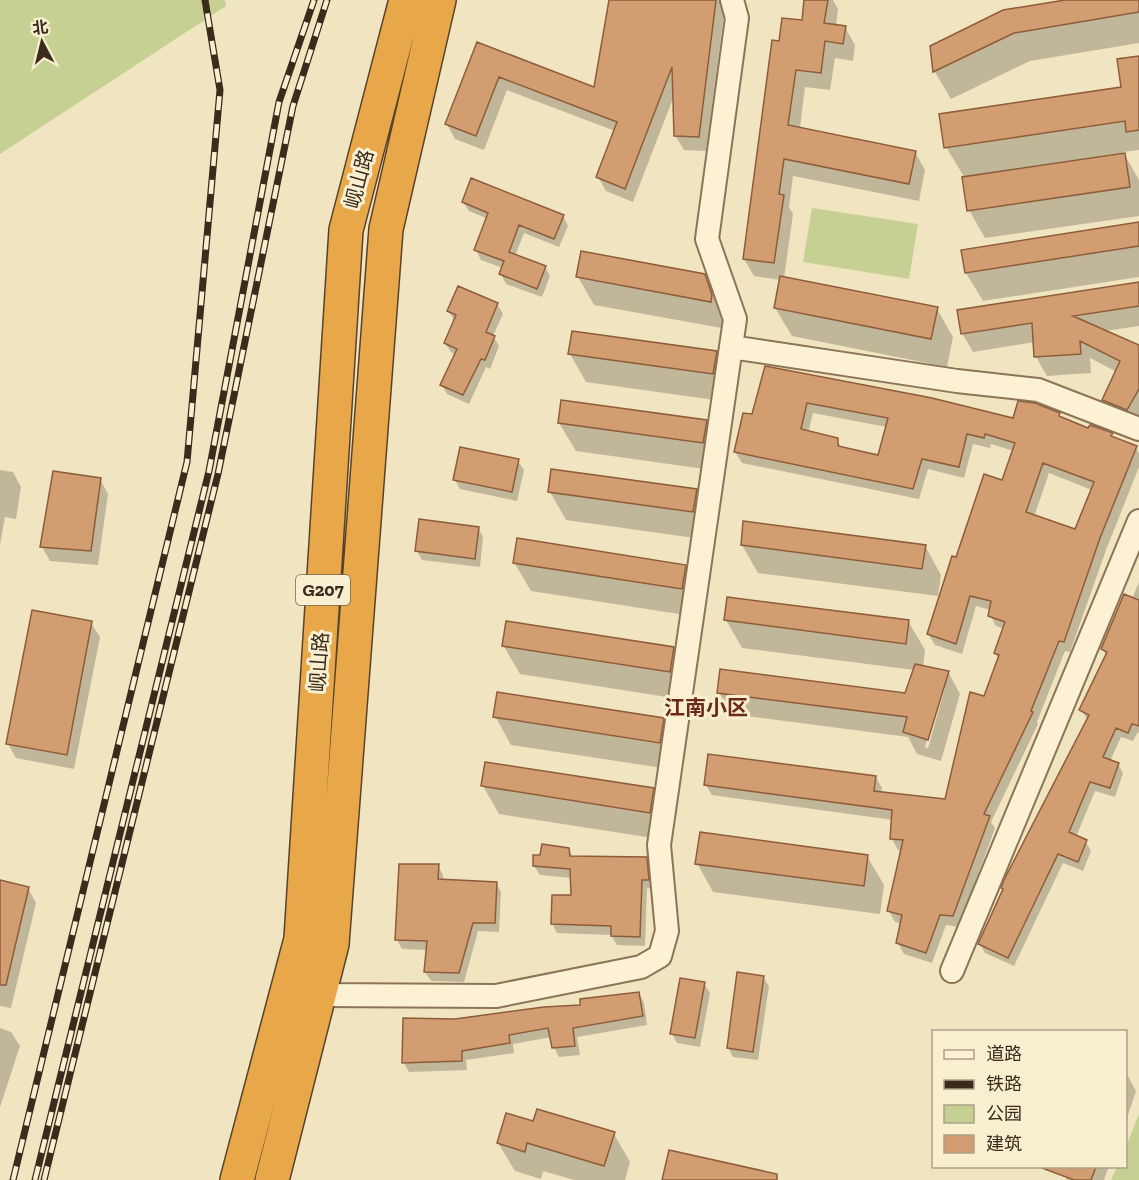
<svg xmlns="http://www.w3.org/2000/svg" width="1139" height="1180" font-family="'Zilla Slab','Noto Sans SC',serif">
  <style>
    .green { fill: #c7d093 }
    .shadow { fill: #0003; fill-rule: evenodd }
    .building { fill: #d39d72; stroke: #8d5d3a; stroke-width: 1.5; fill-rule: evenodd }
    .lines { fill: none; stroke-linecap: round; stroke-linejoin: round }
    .minor-casing { stroke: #8c7456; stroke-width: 26 }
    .highway-casing { stroke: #59422b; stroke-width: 36 }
    .minor { stroke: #fcf1d4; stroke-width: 22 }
    .highway { stroke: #e8a749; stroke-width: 33 }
    .rail-casing { stroke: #3a2b1c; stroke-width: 7 }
    .rail { stroke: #f8eed0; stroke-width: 4.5; stroke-dasharray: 14; stroke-linecap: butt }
    .labels { text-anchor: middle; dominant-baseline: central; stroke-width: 6; stroke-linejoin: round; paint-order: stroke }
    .shield { fill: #f8eed0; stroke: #736652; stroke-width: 1.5 }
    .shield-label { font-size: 18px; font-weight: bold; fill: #3a2b1c }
    .street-label { font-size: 20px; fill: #3a2b1c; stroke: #f8eed0 }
    .neighbourhood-label { font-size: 21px; font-weight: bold; fill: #6b2b18; stroke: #f8eed0 }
  </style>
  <rect width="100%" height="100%" fill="#f1e4c0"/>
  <path class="green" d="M0,0h225l1,6 -226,148z
    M812,208l106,16 -9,55 -106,-17z
    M1139,1114v66h-28l6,-13 9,-1v-20z"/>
  <path class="shadow" d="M610,0h111l3,14 -18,137 -22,-1 -9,-15 -1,-39 -41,106 -27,-11 -8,-14 17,-46 -108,-41 -23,60 -29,-11 -8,-15 31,-80 117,45z
    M806,0h27l5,9 -2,17 9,1 10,18 -2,16 -18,-3 -5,32 -25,-3 -5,41 115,24 10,18 -6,31 -126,-25 -4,31 4,7 -9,64 153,31 16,28 -6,30 -155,-31 -17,-28 6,-28 -27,-4 -10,-17 37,-217 22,-20z
    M1075,0h64v43l-109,18 -79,38 -16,-27 -4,-25z
    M1139,57v93l-16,2 16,28v36l-154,22 -16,-28 -6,-35 -17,-28 176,-59z
    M463,202l100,14 5,10 -9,21 -35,-14 -9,23 30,11 5,9 -8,21 -36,-13 -5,-10 2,-6 -22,-8 -5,-10 12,-31 -19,-8z
    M1139,224v53l-156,24 -17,-28 -3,-22z
    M704,275l17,29 6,25 -133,-24 -16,-28z
    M1139,283v43l-34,5 34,15v79l-25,-6 -11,-19 14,-28 -27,-14 1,15 -44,3 -11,-19 -1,-15 -62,10 -11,-19z
    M497,304l6,10 -10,22 6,10 -9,23 -4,-2 -17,37 -22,-10 -5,-9 14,-30 -5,-3 -6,-9 9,-23 -5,-9z
    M716,352l16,28 -3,22 -143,-20 -16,-28z
    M766,367l248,53 45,-6 3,5 27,11 23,4 2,5 22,9 3,5v14l-33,83 -36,102 -5,-1 -28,71 1,2 -47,98 4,6 -36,99 -13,-2 -14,38 -28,-9 -6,-11 4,-19 -7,-2 -6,-11 13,-61h-4l-6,-11 1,-19 -181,-25 -7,-11 171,-7 6,11 -1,6 65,7 53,-141 -4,-7 9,-24 -8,-3 -6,-11 1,-5 -15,-4 -14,48 -27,-9 -7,-11 29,-75 46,-77 11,-31 -23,-7 -1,4 -17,-4 -9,34 -36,-9 -9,30 -177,-36 -7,-11 19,-36zM813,413l74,14 -7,29 -38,-7 -5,-10 -29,-6zM1049,473l43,17 -16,41 -42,-14z
    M706,421l16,28 -3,22 -143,-20 -17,-28z
    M518,461l6,9 -7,31 -57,-12 -5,-9z
    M0,470l13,2 8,15 -5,32 -11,-2 -5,28z
    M100,479l8,15 -10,71 -48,-4 -8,-14z
    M696,490l16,28 -3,22 -143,-20 -16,-28z
    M478,528l5,9 -3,30 -58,-7 -5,-9z
    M742,545l183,1 16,29 -3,21 -180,-23z
    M514,562l171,4 16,28 -3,23 -167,-26z
    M1139,582v151l-1,-1 -5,9 -12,-4 -11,24 8,3 5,9 -8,24 -20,-6 -19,46 10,5 5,9 -8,20 -20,-8 -49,103 -29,-13 -5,-9 108,-224 -7,-10 26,-54 -5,-7 30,-50z
    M726,620l182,1 17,29 -2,17 25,5 12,22 -19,67 -24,-7 -9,-17 -177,-23 -12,-22 187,2 8,-24 -172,-22zM942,688h3l-17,60 -3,-1z
    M91,623l9,14 -26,132 -58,-11 -8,-14z
    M503,645l170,4 16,28 -3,23 -166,-26z
    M495,716l168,4 16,28 -3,22 -165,-25z
    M483,786l170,4 16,28 -3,22 -167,-26z
    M568,849l5,8 73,2 5,9 2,21 -6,-1 -2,58 -28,-1 -6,-10 -54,-2 -5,-10 20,-26v-19l-32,-3 -6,-9z
    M867,856l17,29 -4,29 -167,-22 -16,-29z
    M438,866l5,9v6l53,2 5,9 -2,40 -21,-1 -14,51 -33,-1 -6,-9 3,-22 -26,-1 -5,-9z
    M0,882l28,6 8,15 -25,105 -11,-2z
    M763,977l6,9 -11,74 -25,-3 -5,-10z
    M704,984l6,9 -10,54 -23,-4 -5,-9z
    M639,993l5,10 3,22 -70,12 3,18 -21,2 -5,-10 -2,-10 -39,7 1,9 -48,7 1,10 -58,2 -5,-9 51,-43 127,-14z
    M0,1028l11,4 9,14 -20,61z
    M1126,1076h2l8,15 -10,30z
    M534,1123l80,11 16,28 -5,18h-51l-31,-9 -2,8 -26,-8 -17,-28z
    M1069,1166h40l-5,14h-37l-2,-4z"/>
  <path class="building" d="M609,0h107l-17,137 -25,-1 -2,-69 -47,122 -29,-12 21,-55 -118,-45 -23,59 -31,-12 32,-82 117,45z
    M804,0h24l-4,23 22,3 -3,18 -18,-3 -4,32 -25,-3 -8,55 128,26 -7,33 -125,-25 -5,35 5,1 -10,68 -31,-4 29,-219 7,1 3,-23 20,2z
    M1065,0h74v12l-125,21 -81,39 -3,-26 73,-36z
    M1139,56v74l-13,2 -1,-11 -181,27 -5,-34 182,-27 -4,-28z
    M1125,153l5,34 -163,24 -5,-34z
    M471,178l93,37 -10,24 -35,-14 -10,27 37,14 -9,23 -38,-15 5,-13 -30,-11 14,-37 -26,-11z
    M1139,222v24l-174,27 -4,-23z
    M581,251l124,23 7,21 -1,7 -135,-25z
    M780,276l158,31 -7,32 -157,-31z
    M1139,282v24l-66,10 66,29v44l-12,21 -25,-10 18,-39 -40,-20 1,13 -47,3 -2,-34 -71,11 -4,-24z
    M458,286l40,17 -12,29 9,4 -10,24 -4,-1 -18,36 -23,-10 17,-36 -13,-6 12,-28 -9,-4z
    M572,331l145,20 -4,23 -145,-20z
    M765,366l167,32 81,20 5,-17 17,2 25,10 -1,3 29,12 2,-3 23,8 -2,3 26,10 -37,92 -36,104 -5,-1 -28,70 2,1 -49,102 6,2 -37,100 -13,-1 -14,38 -30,-10 6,-28 -15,-4 16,-71 -13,-1 2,-29 -188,-25 4,-31 168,22 -2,15 71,8 25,-107 14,4 15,-41 -5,-2 11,-31 -17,-6 3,-15 -21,-5 -14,48 -29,-10 25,-78 4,1 28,-83 18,6 13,-37 -30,-9 -1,4 -17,-4 -8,33 -37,-8 -9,30 -179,-37 9,-39 9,1zM807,403l81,15 -10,37 -40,-9v-8l-37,-9zM1043,463l51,19 -19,47 -49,-17z
    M561,400l146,20 -4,23 -145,-20z
    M460,447l59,12 -7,33 -59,-12z
    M551,469l146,20 -4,23 -145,-20z
    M53,471l48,7 -10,73 -51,-4z
    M419,519l60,8 -4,32 -60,-8z
    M743,521l183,24 -4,24 -181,-24z
    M517,538l169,27 -4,24 -169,-26z
    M1124,594l15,6v126l-7,-2 -4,9 -12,-5 -13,29 16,6 -9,25 -20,-6 -21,50 18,8 -9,22 -20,-8 -50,104 -30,-14 25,-55 -2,-1 3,-8 85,-165 -10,-5 28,-58 -6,-3z
    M727,597l182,23 -3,24 -182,-24z
    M32,610l60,11 -25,134 -61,-11z
    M506,621l168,26 -4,25 -168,-26z
    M915,664l34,7 -21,69 -25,-8 4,-15 -190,-24 3,-24 185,24z
    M497,692l167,26 -4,25 -167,-26z
    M485,762l169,26 -4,25 -169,-27z
    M700,832l168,23 -4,31 -169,-22z
    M542,844l27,4 1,8 77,1 2,23h-7l-2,57 -29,-1v-10l-60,-2 1,-29h19l-1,-26 -37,-3v-11h7z
    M399,864h40l-1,15 59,3 -2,41h-22l-14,50 -35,-1 3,-31 -32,-1z
    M0,880l29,7 -23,98h-6z
    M737,972l27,4 -11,76 -26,-4z
    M680,978l25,4 -10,56 -25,-4z
    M639,992l4,24 -70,12 2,18 -23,2 -4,-20 -39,7 1,8 -48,8v10l-60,2 1,-45 52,1 89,-12 36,-2v-6z
    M537,1109l78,23 -11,34 -77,-23 -2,9 -28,-9 9,-30 27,8z
    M669,1150l108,24v6h-115z
    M1042,1167h54l-5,13h-17l-32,-12z"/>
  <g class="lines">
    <defs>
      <path id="minor" d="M731,347l226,34 81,9 101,39
        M952,971l187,-450
        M306,993l13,2 177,1 145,-29 19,-11 7,-25 -8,-86 76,-526 -28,-80 30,-221 -5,-18"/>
      <path id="highway" d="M237,1180l64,-241 45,-709 60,-230
        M272,1180l60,-236 54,-715 53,-229"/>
    </defs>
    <use href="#minor" class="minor-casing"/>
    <use href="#highway" class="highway-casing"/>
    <use href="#minor" class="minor"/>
    <use href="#highway" class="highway"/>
    <defs>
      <path id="rail" d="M13,1180l174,-718 33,-372 -15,-90
        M35,1180l174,-709 70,-369 35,-102
        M44,1180l174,-706 75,-368 34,-106"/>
    </defs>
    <use href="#rail" class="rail-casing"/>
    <use href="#rail" class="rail"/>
  </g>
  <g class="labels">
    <rect class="shield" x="296" y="575" width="54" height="30" rx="4.5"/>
    <g class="shield-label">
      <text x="323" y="590">G207</text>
    </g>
    <g class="street-label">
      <text transform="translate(359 179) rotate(-75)">岘山路</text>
      <text transform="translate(319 662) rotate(-86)">岘山路</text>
    </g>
    <g class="neighbourhood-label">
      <text x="706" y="707">江南小区</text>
    </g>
  </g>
  <rect x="932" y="1030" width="195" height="138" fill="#f8eed0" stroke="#aca088" stroke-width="1.5"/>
  <rect x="944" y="1050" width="30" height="9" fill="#fcf1d4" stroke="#aca088" stroke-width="1.5"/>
  <text x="986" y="1060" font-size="18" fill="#3a2b1c">道路</text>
  <rect x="944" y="1080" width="30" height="9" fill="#3a2b1c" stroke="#aca088" stroke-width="1.5"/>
  <text x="986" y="1090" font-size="18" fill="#3a2b1c">铁路</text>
  <rect x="944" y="1105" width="30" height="18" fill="#c7d093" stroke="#aca088" stroke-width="1.5"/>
  <text x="986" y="1120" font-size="18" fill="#3a2b1c">公园</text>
  <rect x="944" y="1135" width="30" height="18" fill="#d39d72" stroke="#aca088" stroke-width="1.5"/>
  <text x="986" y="1150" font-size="18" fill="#3a2b1c">建筑</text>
  <g transform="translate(42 42) rotate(353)" stroke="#f8eed0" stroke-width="4.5" paint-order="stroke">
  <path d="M0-4.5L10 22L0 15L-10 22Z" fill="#3a2b1c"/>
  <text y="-9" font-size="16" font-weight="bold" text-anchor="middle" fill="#3a2b1c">北</text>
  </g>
</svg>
